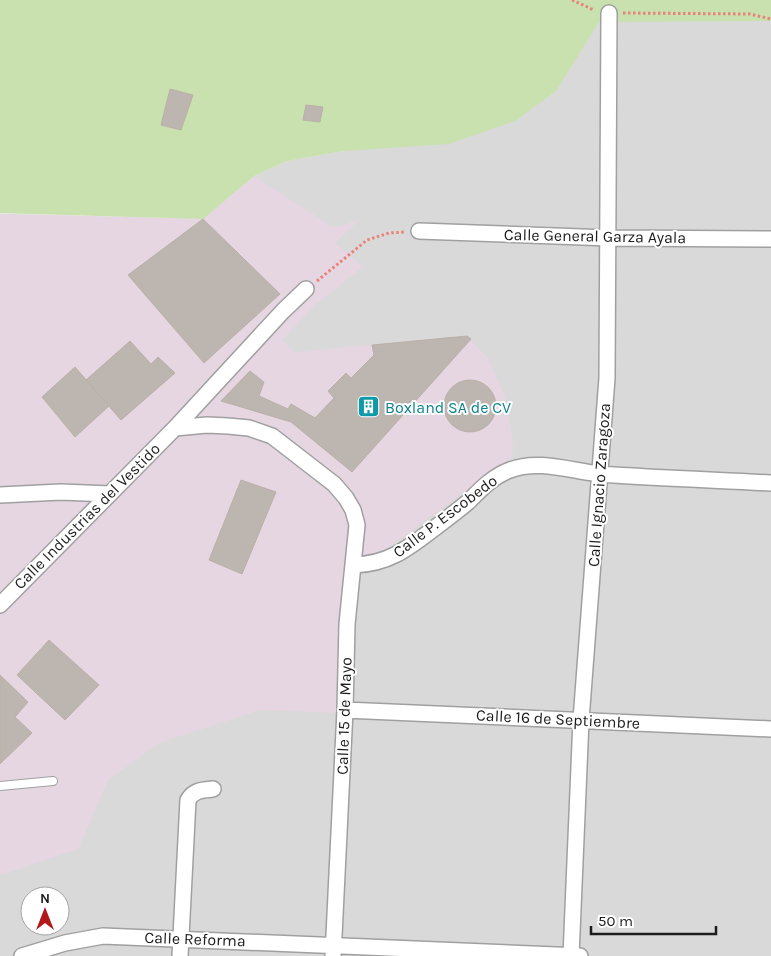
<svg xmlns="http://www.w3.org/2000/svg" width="771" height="956" font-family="Karla,sans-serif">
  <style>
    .residential { fill: #dad9d9; fill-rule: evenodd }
    .industrial { fill: #e5d6e2 }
    .grass { fill: #c8e1ae }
    .building { fill: #bcb5b0; stroke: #bcb0a7 }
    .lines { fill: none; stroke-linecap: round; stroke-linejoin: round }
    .service-casing { stroke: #a0a0a0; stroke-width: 10 }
    .minor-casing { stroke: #a0a0a0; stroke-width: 18 }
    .path { stroke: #e98278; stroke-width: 3; stroke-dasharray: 2.5 2.5; stroke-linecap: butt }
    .service { stroke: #fff; stroke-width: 8 }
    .minor { stroke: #fff; stroke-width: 15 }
    .labels { text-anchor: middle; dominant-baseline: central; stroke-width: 4; stroke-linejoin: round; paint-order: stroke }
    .street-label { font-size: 16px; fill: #1c1c1c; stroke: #fff }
    .culture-label { font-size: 16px; fill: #0d838f; stroke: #fff; text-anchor: start }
  </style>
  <rect width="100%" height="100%" fill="#ece9e3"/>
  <path class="residential" d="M601,0h170v956h-771v-742l203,5 51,-43 33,-15 56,-10zM30,896h30v30h-30z"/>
  <path class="industrial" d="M254,176l77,50h10l18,-6 -24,23 28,24 -46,36 -35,37 12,12 173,-16 21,23 17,37 8,45 -1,16 -134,98 -32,3 -5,71v84l-81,-3 -101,33 -51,37 -30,69 -71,24 -7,1v-660l203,5z"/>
  <path class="grass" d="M0,0h771v21l-172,1 -43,69 -41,30 -66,23 -106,7 -56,10 -33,15 -51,43 -203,-6z"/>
  <path class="building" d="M170,89l23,6 -12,35 -20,-5z
    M306,105l17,2 -3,15 -17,-2z
    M203,219l77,75 -76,69 -76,-88z
    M467,336l4,3 -119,133 -61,-50 -70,-21 29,-30 14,11 -5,14 29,13 3,-5 24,14 19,-20 -6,-7 18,-18 5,5 23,-23 -2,-10z
    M130,341l21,23 7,-7 17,16 -54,47 -35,-40z
    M75,367l34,39 -34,31 -33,-40z
    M444 406a26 26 0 1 1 52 0a26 26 0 1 1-52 0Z
    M241,480l35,12 -34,82 -33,-14z
    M49,640l50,45 -34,35 -48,-45z
    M0,675l28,27 -13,15 17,16 -32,31z"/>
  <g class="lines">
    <defs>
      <path id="service" d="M0,786l53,-5"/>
      <path id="minor" d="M419,231l190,7 162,1
        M175,428l32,-3 21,1 21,2 23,8 62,48 12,14 7,12 4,15 -10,99 -2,86 -12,246
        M0,495l61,-3 49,2
        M354,565c33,-1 52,-15 78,-35 12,-9 24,-18 36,-28 12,-12 25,-26 42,-32 28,-11 61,1 90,4 57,4 114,6 171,9
        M0,605l175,-177 108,-117 23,-22
        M345,710l426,19
        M22,956l43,-13 38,-7 477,20
        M180,956l8,-156c6,-10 14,-10 25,-11
        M571,956l10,-236 26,-342 2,-365"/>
    </defs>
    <use href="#service" class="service-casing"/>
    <use href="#minor" class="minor-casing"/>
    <path class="path" d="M572,0l22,10
      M623,13l127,1 21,5
      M317,281l50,-41 22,-7 16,-1"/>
    <use href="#service" class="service"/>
    <use href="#minor" class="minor"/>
  </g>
  <defs>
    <symbol id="building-square" viewBox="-11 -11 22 22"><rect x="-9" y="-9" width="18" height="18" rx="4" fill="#0f9aa8" stroke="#fff"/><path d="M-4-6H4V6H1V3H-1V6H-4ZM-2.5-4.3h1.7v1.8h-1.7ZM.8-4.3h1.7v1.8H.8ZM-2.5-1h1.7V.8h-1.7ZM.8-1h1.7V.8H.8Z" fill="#fff"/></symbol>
  </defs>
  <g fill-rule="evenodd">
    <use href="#building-square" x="356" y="394" width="25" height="25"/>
  </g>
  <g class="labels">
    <g class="street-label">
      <text transform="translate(595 236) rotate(1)">Calle General Garza Ayala</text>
      <text transform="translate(599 485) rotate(-86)">Calle Ignacio Zaragoza</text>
      <text transform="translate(87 516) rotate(-45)">Calle Industrias del Vestido</text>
      <text transform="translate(445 516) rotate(-37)">Calle P. Escobedo</text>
      <text transform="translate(344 716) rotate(-88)">Calle 15 de Mayo</text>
      <text transform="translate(558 719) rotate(3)">Calle 16 de Septiembre</text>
      <text transform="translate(195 939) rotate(2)">Calle Reforma</text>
    </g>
    <g class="culture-label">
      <text x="385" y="407">Boxland SA de CV</text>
    </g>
  </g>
  <g transform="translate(45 911)"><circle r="24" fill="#ffffff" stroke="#a4a4a4"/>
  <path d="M0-4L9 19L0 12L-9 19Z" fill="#b21719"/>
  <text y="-8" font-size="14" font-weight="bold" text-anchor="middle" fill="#1c1c1c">N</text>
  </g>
  <path d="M591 926v8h125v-8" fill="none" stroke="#1c1c1c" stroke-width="2.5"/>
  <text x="598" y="926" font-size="15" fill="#1c1c1c" stroke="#ffffff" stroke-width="4" paint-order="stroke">50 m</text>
</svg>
